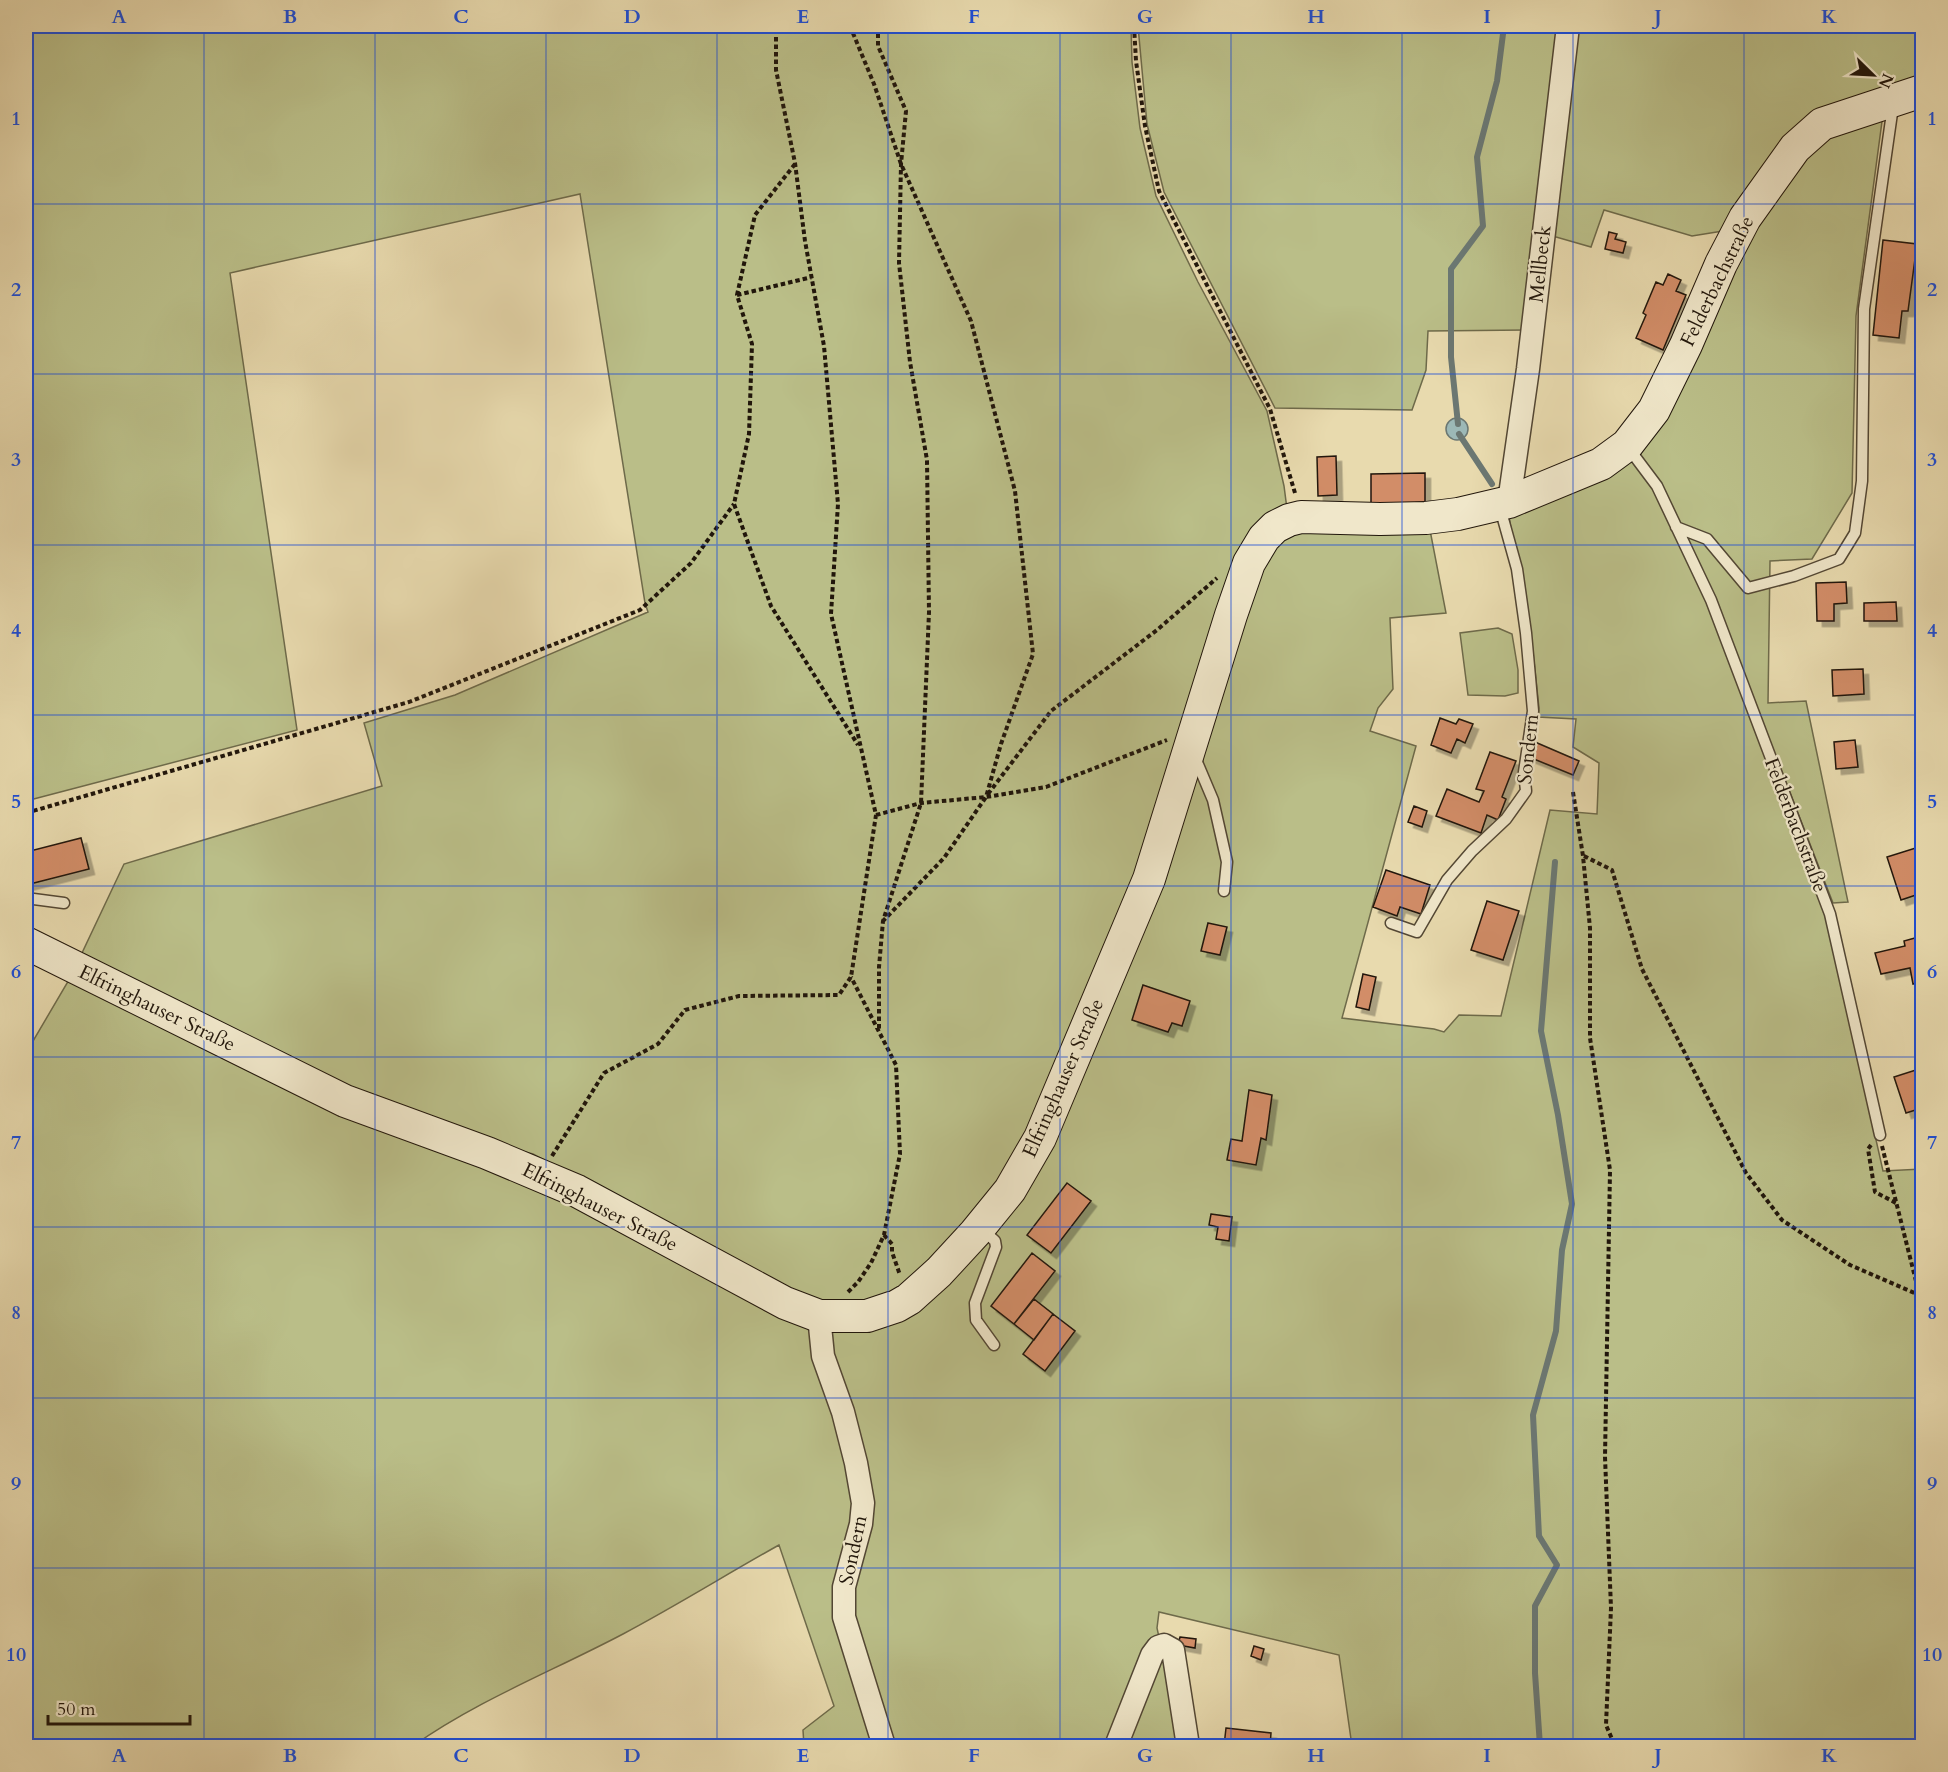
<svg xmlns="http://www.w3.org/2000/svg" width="1948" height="1772" font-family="Cardo,serif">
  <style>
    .green { fill: #babe88; stroke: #6e6a4a; stroke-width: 1.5 }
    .water { fill: #9cb8b6; stroke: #6b7772; stroke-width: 1.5 }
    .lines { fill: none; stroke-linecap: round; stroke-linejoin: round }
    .stream { stroke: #6b7772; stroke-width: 6 }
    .building { fill: #d28d67; stroke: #21160b; stroke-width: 1.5; filter: url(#shadow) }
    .lane-casing { stroke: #534734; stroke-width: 13 }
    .street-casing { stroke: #534734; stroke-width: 25 }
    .secondary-casing { stroke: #21160b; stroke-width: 34 }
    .path { stroke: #21160b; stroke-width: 4; stroke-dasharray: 4.5 3; stroke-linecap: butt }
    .lane { stroke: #f0e7ca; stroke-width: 10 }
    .street { stroke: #f0e7ca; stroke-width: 22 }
    .secondary { stroke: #f0e7ca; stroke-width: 32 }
    .grid { fill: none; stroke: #1d4ed8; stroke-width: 1.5; stroke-opacity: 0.55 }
    .labels { text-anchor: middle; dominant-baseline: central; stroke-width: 4.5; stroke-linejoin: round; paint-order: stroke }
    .street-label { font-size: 20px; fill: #21160b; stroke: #f0e7ca }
    .neatline { fill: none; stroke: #1d4ed8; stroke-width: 2 }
    .grid-label { font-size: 20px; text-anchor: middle; font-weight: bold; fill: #1d4ed8 }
  </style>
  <defs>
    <filter id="shadow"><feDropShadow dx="5.5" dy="5.5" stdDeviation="0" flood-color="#0004"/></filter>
  </defs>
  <rect width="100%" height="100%" fill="#e8daae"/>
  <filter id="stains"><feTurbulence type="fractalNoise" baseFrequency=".00333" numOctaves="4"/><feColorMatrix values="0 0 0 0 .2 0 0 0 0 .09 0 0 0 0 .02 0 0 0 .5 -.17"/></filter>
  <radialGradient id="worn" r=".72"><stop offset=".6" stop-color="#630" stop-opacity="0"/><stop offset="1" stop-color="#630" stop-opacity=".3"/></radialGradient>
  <path class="green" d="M26,26h1105l1,36 8,66 16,68 42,86 69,129 17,75 3,23 -34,31 -11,25 -100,312 -109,260 -31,46 -40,48 -39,35 9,20 49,-44 38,-44 33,-52 95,-232 64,-208 44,-135 15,-30 13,-10 27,-7h54l66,6 16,83 -56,5 3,71 -15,19 -8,23 46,15 -74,272 92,11 10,3 15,-17 42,1 49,-206 47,4 2,-51 -26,-16 3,-28 -38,-2 1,-9c-5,-46 -9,-92 -17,-138 -4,-21 -14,-40 -13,-63l81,-32 40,-20 21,30 57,115 118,317 57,254 39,-2v577h-570l-13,-91 -180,-43 -2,16 25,118h-378l-1,-16 31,-24 -55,-161c-52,29 -103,61 -156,89 -70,37 -145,66 -210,112h-387v-693l44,-75 75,40 220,105 127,40 39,17 242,125 43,13 4,37 4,-3 -6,-44 -285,-154 -35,-9 -157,-58 -259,-134 42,-89 258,-78 -18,-63 91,-28 193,-83 -3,-9 -65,-409 -350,79 67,457 -271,71z
    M1138,26h424l-35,304 -99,1 -2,39 -14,40 -137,-2 -111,-216 -17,-68z
    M1573,26h349v57l-91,28 -102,119 -37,6 -88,-26 -13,37 -42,-12z
    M1883,114l-27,202 -4,177 -40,66 -42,2 -2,142 38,-2 42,201 -15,1 -119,-305 -80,-150 103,-199 82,-113z
    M1498,628l14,6 6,36v23l-13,3 -37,-1 -8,-62z"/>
  <path class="water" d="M1446 429a11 11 0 1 1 22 0a11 11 0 1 1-22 0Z"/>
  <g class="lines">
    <path class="stream" d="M1458,424l-7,-67v-88l32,-43 -6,-69 20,-76 7,-55
      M1459,434l33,50
      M1540,1746l-5,-73v-67l22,-41 -18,-29 -6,-121 23,-84 6,-81 10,-46 -14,-89 -17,-84 14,-169"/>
  </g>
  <path class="building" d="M1609,232l8,2 -2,5 11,3 -3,11 -18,-4z
    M1883,240l34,4 -9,67h-6l-3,27 -26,-3z
    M1668,274l13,6 -5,11 10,4 -23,55 -27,-12 10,-23 -3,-2 13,-31 7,3z
    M1336,456l1,39 -19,1 -1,-39z
    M1425,473v30l-54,1v-30z
    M1846,582l1,21 -13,1v17h-17l-1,-38z
    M1896,602l1,19h-33v-18z
    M1863,669l1,25 -31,2 -1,-26z
    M1440,718l16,6 3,-5 14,5 -8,19 -8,-4 -6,14 -20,-8z
    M1855,740l3,27 -22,2 -2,-27z
    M1535,742l44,19 -6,14 -44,-18z
    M1490,752l26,9 -14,36 4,2 -8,21 -11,-5 -6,18 -45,-17 11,-27 32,13 5,-11 -8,-2z
    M1414,806l13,5 -5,16 -14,-5z
    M81,838l8,31 -63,16v-33z
    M1922,846v47l-21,7 -14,-43z
    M1386,870l44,15 -9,29 -21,-7 -3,9 -24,-9z
    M1487,901l32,10 -16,49 -32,-10z
    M1208,923l19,4 -7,28 -19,-4z
    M1922,936v46l-9,2 -3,-16 -29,6 -6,-21 30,-7 -1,-5z
    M1363,974l13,3 -7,33 -13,-3z
    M1143,985l47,16 -8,25 -10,-3 -4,9 -36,-12z
    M1922,1068v40l-16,5 -12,-36z
    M1249,1090l23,5 -6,45 -5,-2 -5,27 -29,-5 4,-21 11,2z
    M1067,1183l24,18 -40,52 -24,-18z
    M1211,1214l21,3 -3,24 -13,-2 2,-12 -9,-2z
    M1032,1253l23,18 -41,53 -23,-18z
    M1034,1299l19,15 -19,26 -20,-16z
    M1053,1314l22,17 -30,40 -22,-17z
    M1180,1637l16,2 -1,9 -17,-3z
    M1254,1646l10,3 -3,11 -10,-4z
    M1226,1728l45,5 -1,13h-46z"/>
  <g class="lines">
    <defs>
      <path id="lane" d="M1627,446l30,40 54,114 119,314 50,221
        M1676,527l31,12 41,49 46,-12 45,-17 16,-26 7,-52 2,-172 29,-203
        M1194,755l19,45 14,62 -3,29
        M26,898l38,5
        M1391,923l26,9 30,-52 25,-29 34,-32 20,-28 -2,-19 9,-61 -7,-78 -9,-64 -17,-61
        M982,1229l13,12 1,6 -21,56 1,17 18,25"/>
      <path id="street" d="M1509,502l19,-133 40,-343
        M819,1316l4,40 20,56 13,51 7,40 -2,21 -17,63v30l40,129
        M1116,1746l36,-91 6,-8 6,-2 9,5 15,96"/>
      <path id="secondary" d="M26,943l319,158 142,52 90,38 208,112 34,13h48l30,-10 12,-7 30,-27 36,-39 35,-43 30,-52 109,-259 82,-264 18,-52 15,-25 11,-11 14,-7 12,-3 79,2 46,-1 32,-4 51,-12 92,-38 26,-19 27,-35 32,-65 35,-81 24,-46 50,-70 27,-24 100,-33"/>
    </defs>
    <use href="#lane" class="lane-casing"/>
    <use href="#street" class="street-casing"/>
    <use href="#secondary" class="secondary-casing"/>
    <path class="path" d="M850,26l24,58 27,80 70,157 44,170 18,163 -32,90 -15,53 -42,61 -61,63
      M878,26v20l28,65 -5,53 -2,99 11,99 17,98 2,152 -8,191 -38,118 -4,46v63
      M1134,26l2,35 9,65 14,65 111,218 25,84
      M795,164l-40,51 -18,80 15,49 -3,90 -15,70 37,102 87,139
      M737,295l75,-18
      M1573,792l10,64 7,72v110l20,132 -5,287 6,151 -5,117 9,21
      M988,794l63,-83 106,-81 60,-52
      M26,813l383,-111 231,-92 51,-47 43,-59
      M876,815l45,-12 65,-6 60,-10 121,-47
      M1584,856l28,14 30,99 104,204 36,47 68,45 69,30
      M1871,1145l-3,4 7,43 21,11
      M1882,1146l40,159
      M552,1156l52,-83 54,-29 27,-34 54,-14 100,-1 12,-18 25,-162 -45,-201 7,-110 -14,-158 -19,-105 -10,-78 -19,-93v-44
      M884,1235l8,9v8l8,23
      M848,1292l10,-10 13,-19 13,-28 16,-81 -4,-89 -45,-88"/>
    <use href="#lane" class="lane"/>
    <use href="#street" class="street"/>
    <use href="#secondary" class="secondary"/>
  </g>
  <path class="grid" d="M204,26v1720M375,26v1720M546,26v1720M717,26v1720M888,26v1720M1060,26v1720M1231,26v1720M1402,26v1720M1573,26v1720M1744,26v1720M26,204h1896M26,374h1896M26,545h1896M26,715h1896M26,886h1896M26,1057h1896M26,1227h1896M26,1398h1896M26,1568h1896"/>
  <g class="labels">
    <g class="street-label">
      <text transform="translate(1540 264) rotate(-84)">Mellbeck</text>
      <text transform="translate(1717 281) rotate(-64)">Felderbachstraße</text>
      <text transform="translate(1528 749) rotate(-84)">Sondern</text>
      <text transform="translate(1796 825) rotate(69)">Felderbachstraße</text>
      <text transform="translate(157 1008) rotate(26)">Elfringhauser Straße</text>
      <text transform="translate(1063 1078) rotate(-66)">Elfringhauser Straße</text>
      <text transform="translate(600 1207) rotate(27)">Elfringhauser Straße</text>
      <text transform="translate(853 1550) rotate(-78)">Sondern</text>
    </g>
  </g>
  <rect width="1948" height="1772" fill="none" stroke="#e8daae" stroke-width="66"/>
  <g transform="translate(1873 75) rotate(114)" stroke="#f0e7ca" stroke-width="4.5" paint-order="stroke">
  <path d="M0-4.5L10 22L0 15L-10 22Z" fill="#21160b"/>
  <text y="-9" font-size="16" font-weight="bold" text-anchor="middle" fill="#21160b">N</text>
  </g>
  <path d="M48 1715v9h142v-9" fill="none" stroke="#21160b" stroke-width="3"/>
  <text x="57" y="1715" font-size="18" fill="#21160b" stroke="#f0e7ca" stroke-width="4.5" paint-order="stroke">50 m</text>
  <rect x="33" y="33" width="1882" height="1706" class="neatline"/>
  <g class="grid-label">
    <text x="119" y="23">A</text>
    <text x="290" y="23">B</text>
    <text x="461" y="23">C</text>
    <text x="632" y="23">D</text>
    <text x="803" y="23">E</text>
    <text x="974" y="23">F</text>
    <text x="1145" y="23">G</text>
    <text x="1316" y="23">H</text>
    <text x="1487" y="23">I</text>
    <text x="1658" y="23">J</text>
    <text x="1829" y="23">K</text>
    <text x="16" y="125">1</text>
    <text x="1932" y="125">1</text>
    <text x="16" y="296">2</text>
    <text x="1932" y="296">2</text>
    <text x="16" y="466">3</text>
    <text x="1932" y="466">3</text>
    <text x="16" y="637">4</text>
    <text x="1932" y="637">4</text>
    <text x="16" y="808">5</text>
    <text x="1932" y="808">5</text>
    <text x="16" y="978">6</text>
    <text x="1932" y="978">6</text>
    <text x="16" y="1149">7</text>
    <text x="1932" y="1149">7</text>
    <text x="16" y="1319">8</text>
    <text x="1932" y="1319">8</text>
    <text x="16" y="1490">9</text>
    <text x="1932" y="1490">9</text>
    <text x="16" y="1661">10</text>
    <text x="1932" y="1661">10</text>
    <text x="119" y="1762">A</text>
    <text x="290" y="1762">B</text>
    <text x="461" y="1762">C</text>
    <text x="632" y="1762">D</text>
    <text x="803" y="1762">E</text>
    <text x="974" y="1762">F</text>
    <text x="1145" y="1762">G</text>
    <text x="1316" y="1762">H</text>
    <text x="1487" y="1762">I</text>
    <text x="1658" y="1762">J</text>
    <text x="1829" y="1762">K</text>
  </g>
  <rect width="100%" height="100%" filter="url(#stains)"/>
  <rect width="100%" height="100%" fill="url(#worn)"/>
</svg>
